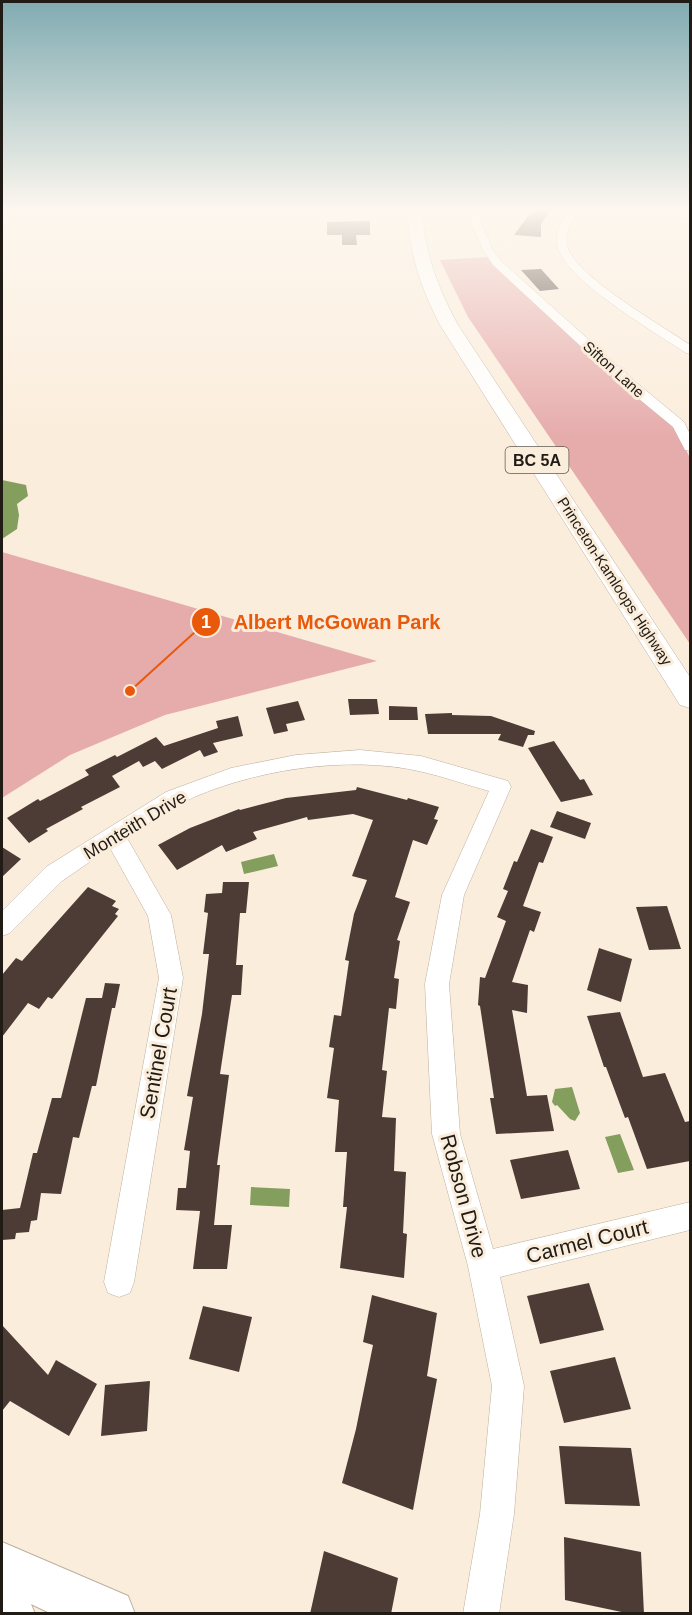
<svg xmlns="http://www.w3.org/2000/svg" width="692" height="1615" font-family="Helvetica,sans-serif">
  <style>
    .green { fill: #e6acac }
    .water { fill: #849e5e }
    .building { fill: #4d3c35 }
    .lines { fill: none; stroke-linecap: round; stroke-linejoin: round }
    .minor-casing { stroke: #bdb0a0; stroke-width: 1 }
    .secondary-casing { stroke: #bdb0a0; stroke-width: 2 }
    .primary-casing { stroke: #bdb0a0; stroke-width: 1 }
    .minor { fill: #fff; fill-rule: evenodd }
    .secondary { fill: #fff; fill-rule: evenodd }
    .primary { fill: #fff; fill-rule: evenodd }
    .labels { text-anchor: middle; dominant-baseline: central; stroke-width: 6; stroke-linejoin: round; paint-order: stroke }
    .far-street-label { font-size: 15px; fill: #201b15; stroke: #fbeddc }
    .shield { fill: #fbeddc; stroke: #625a51; stroke-width: 1.5 }
    .shield-label { font-size: 16px; font-weight: bold; fill: #201b15 }
    .street-label { font-size: 18px; fill: #201b15; stroke: #fbeddc }
    .near-street-label { font-size: 21px; fill: #201b15; stroke: #fbeddc }
    .leader { fill: none; stroke: #e8590c; stroke-width: 2 }
    .callout-dot { fill: #e8590c; stroke: #fbeddc; stroke-width: 2 }
    .mark-label { font-size: 18px; text-anchor: middle; font-weight: bold; fill: #fff }
    .callout-label { font-size: 20px; text-anchor: middle; font-weight: bold; fill: #e8590c; stroke: #fbeddc; stroke-width: 6; stroke-linejoin: round; paint-order: stroke }
  </style>
  <rect width="100%" height="100%" fill="#fbeddc"/>
  <path class="green" d="M489,257l186,171 15,30v186l-222,-327 -28,-57z
    M2,552l375,109 -212,54 -95,40 -68,43z"/>
  <path class="water" d="M2,480l24,5 2,11 -11,8 2,11 -2,14 -15,10z
    M274,854l4,12 -34,8 -3,-12z
    M572,1087l8,26 -5,8 -5,-2 -13,-14 -2,1 -3,-4 3,-13z
    M620,1134l14,36 -16,3 -13,-36z
    M251,1187l39,2 -1,18 -39,-2z"/>
  <path class="building" d="M537,210h14l-10,14v13l-27,-2 14,-19z
    M370,221v14h-14l1,10h-15v-10h-15v-13z
    M541,269l18,20 -19,2 -19,-21z
    M348,699h29l2,15 -29,1z
    M298,701l7,19 -19,4 2,7 -14,3 -8,-26z
    M389,706l28,1 1,13h-29z
    M452,713v2l39,1 44,15 -1,4h-6l-5,12 -25,-7 3,-6h-73l-3,-20z
    M238,716l5,20 -30,7 5,9 -14,5 -4,-7 -38,19 -7,-8 -12,6 -4,-6 -27,15 8,11 -39,20 2,2 -37,20 2,2 -19,12 -22,-25 31,-19 2,2 49,-26 -4,-5 30,-15 2,2 39,-20 8,9 54,-18 -2,-7z
    M554,741l26,39 4,-1 9,16 -32,7 -33,-54z
    M357,787l50,13 1,-2 31,9 -5,12 4,1 -11,25 -14,-5 -18,57 15,5 -13,38 3,1 -6,37 5,1 -3,30 -7,-1 -7,62 5,1 -5,46 14,1 -2,53 12,1 -3,61 4,1 -3,44 -64,-10 7,-61h-4l4,-55h-12l4,-52 -12,-2 7,-50 -5,-1 5,-32 7,1 8,-55 -4,-1 9,-46 13,-34 -15,-4 21,-56 -20,-6 -45,6 -1,-3 -54,15 4,7 -31,13 -4,-7 -45,25 -19,-25 32,-17 49,-19 1,1 46,-12 70,-8z
    M557,811l34,12 -6,16 -35,-12z
    M531,829l22,8 -10,26 -4,-1 -16,44 18,6 -7,20 -4,-2 -18,52 16,3 -1,28 -15,-3 15,86 20,-1 7,36 -58,3 -6,-36h4l-14,-92 -2,-1 2,-28 5,1 21,-57 -9,-4 11,-26 -5,-2 11,-28 3,1z
    M2,847l19,12 -19,18z
    M223,882h26l-3,31h-6l-4,52h7l-2,30h-9l-12,79 9,1 -12,90h3l-6,60h18l-5,44h-34l7,-58 -24,-1 2,-22h8l4,-37 -6,-1 9,-53 -6,-1 15,-82 7,-60h-6l5,-41 -4,-1 2,-18 16,-1z
    M88,887l28,14 -4,5 7,3 -4,5 3,2 -66,83 -4,-2 -9,12 -11,-6 -26,34v-62l14,-17 6,3z
    M667,906l14,43 -32,1 -13,-43z
    M599,948l33,11 -11,43 -34,-12z
    M105,983l15,1 -5,24h-3l-16,78h-4l-13,52 -6,-1 -12,57 -20,-1 -4,27 -6,1 -2,11 -13,1 -1,6 -13,1v-30l18,-2 13,-55h4l15,-55h9l25,-100h16z
    M620,1012l23,65 22,-4 20,49 5,-1v40l-43,8 -19,-52 -3,1 -19,-51h-2l-17,-51z
    M568,1150l12,39 -59,10 -11,-39z
    M589,1283l15,47 -64,14 -13,-48z
    M372,1295l65,18 -10,63 10,3 -24,131 -71,-27 14,-54 17,-84 -10,-3z
    M203,1306l49,11 -13,55 -50,-13z
    M2,1325l46,50 8,-15 41,24 -28,52 -59,-35 -8,10z
    M615,1357l16,52 -67,14 -14,-52z
    M150,1381l-3,50 -46,5 4,-51z
    M559,1446l72,2 9,58 -75,-2z
    M564,1537l77,15 3,62h-13l-66,-14z
    M324,1551l74,27 -7,36h-81z"/>
  <g class="lines">
    <defs>
      <path id="minor" d="M477,210h10l-7,10 13,30 8,11 136,122 47,39 6,12v17l-5,-1 -12,-23 -46,-38 -134,-124 -10,-15 -13,-30z
        M571,210h10c-9,11 -18,23 -13,38 10,30 95,78 122,97v9l-4,-1c-31,-21 -118,-71 -128,-105 -5,-14 4,-28 13,-38z
        M661,210h15l14,4v6z
        M360,750l61,6 87,25 3,6 -47,108 -15,89 11,150 33,115 197,-47v28l-190,47 24,109 -10,128 -15,100h-36l17,-100 12,-128 -24,-120 -36,-132 -7,-150 17,-89 47,-104c-22,-6 -44,-14 -66,-19 -74,-18 -174,-2 -242,31 -19,10 -37,24 -54,35l44,77 12,63 -49,304 -4,11 -11,4 -11,-4 -4,-11 55,-304 -11,-62 -38,-68 -48,33 -52,52 -8,3v-25l44,-44 120,-75 65,-24 65,-13z"/>
      <path id="secondary" d="M2,1542l126,54 7,18h-83l-21,-10 4,10h-33z"/>
      <path id="primary" d="M408,210h14c2,42 16,78 36,115l232,352v31l-10,-3 -240,-380c-19,-37 -32,-73 -32,-115z"/>
    </defs>
    <use href="#minor" class="minor-casing"/>
    <use href="#secondary" class="secondary-casing"/>
    <use href="#primary" class="primary-casing"/>
    <use href="#minor" class="minor"/>
    <use href="#secondary" class="secondary"/>
    <use href="#primary" class="primary"/>
  </g>
  <linearGradient id="sky" x2="0" y2="1"><stop stop-color="#80abb1"/><stop offset="0.48" stop-color="#fdf7ef"/><stop offset="1" stop-color="#fdf7ef" stop-opacity="0"/></linearGradient>
  <rect width="692" height="436" fill="url(#sky)"/>
  <g class="labels">
    <g class="far-street-label">
      <text transform="translate(614 369) rotate(42)">Sifton Lane</text>
      <text transform="translate(615 581) rotate(57)">Princeton-Kamloops Highway</text>
    </g>
    <rect class="shield" x="505.5" y="447" width="63" height="26" rx="4.5"/>
    <g class="shield-label">
      <text x="537" y="460">BC 5A</text>
    </g>
    <g class="street-label">
      <text transform="translate(135 825) rotate(-31)">Monteith Drive</text>
    </g>
    <g class="near-street-label">
      <text transform="translate(158 1053) rotate(-80)">Sentinel Court</text>
      <text transform="translate(464 1196) rotate(75)">Robson Drive</text>
      <text transform="translate(587 1241) rotate(-14)">Carmel Court</text>
    </g>
  </g>
  <path class="leader" d="M130 691L206 622"/>
  <g class="callout-dot">
    <circle cx="130" cy="691" r="6"/>
    <circle cx="206" cy="622" r="15"/>
  </g>
  <g class="mark-label">
    <text x="206" y="628">1</text>
  </g>
  <g class="callout-label">
    <text x="337" y="629">Albert McGowan Park</text>
  </g>
  <rect width="692" height="1615" fill="none" stroke="#201b15" stroke-width="6"/>
</svg>
